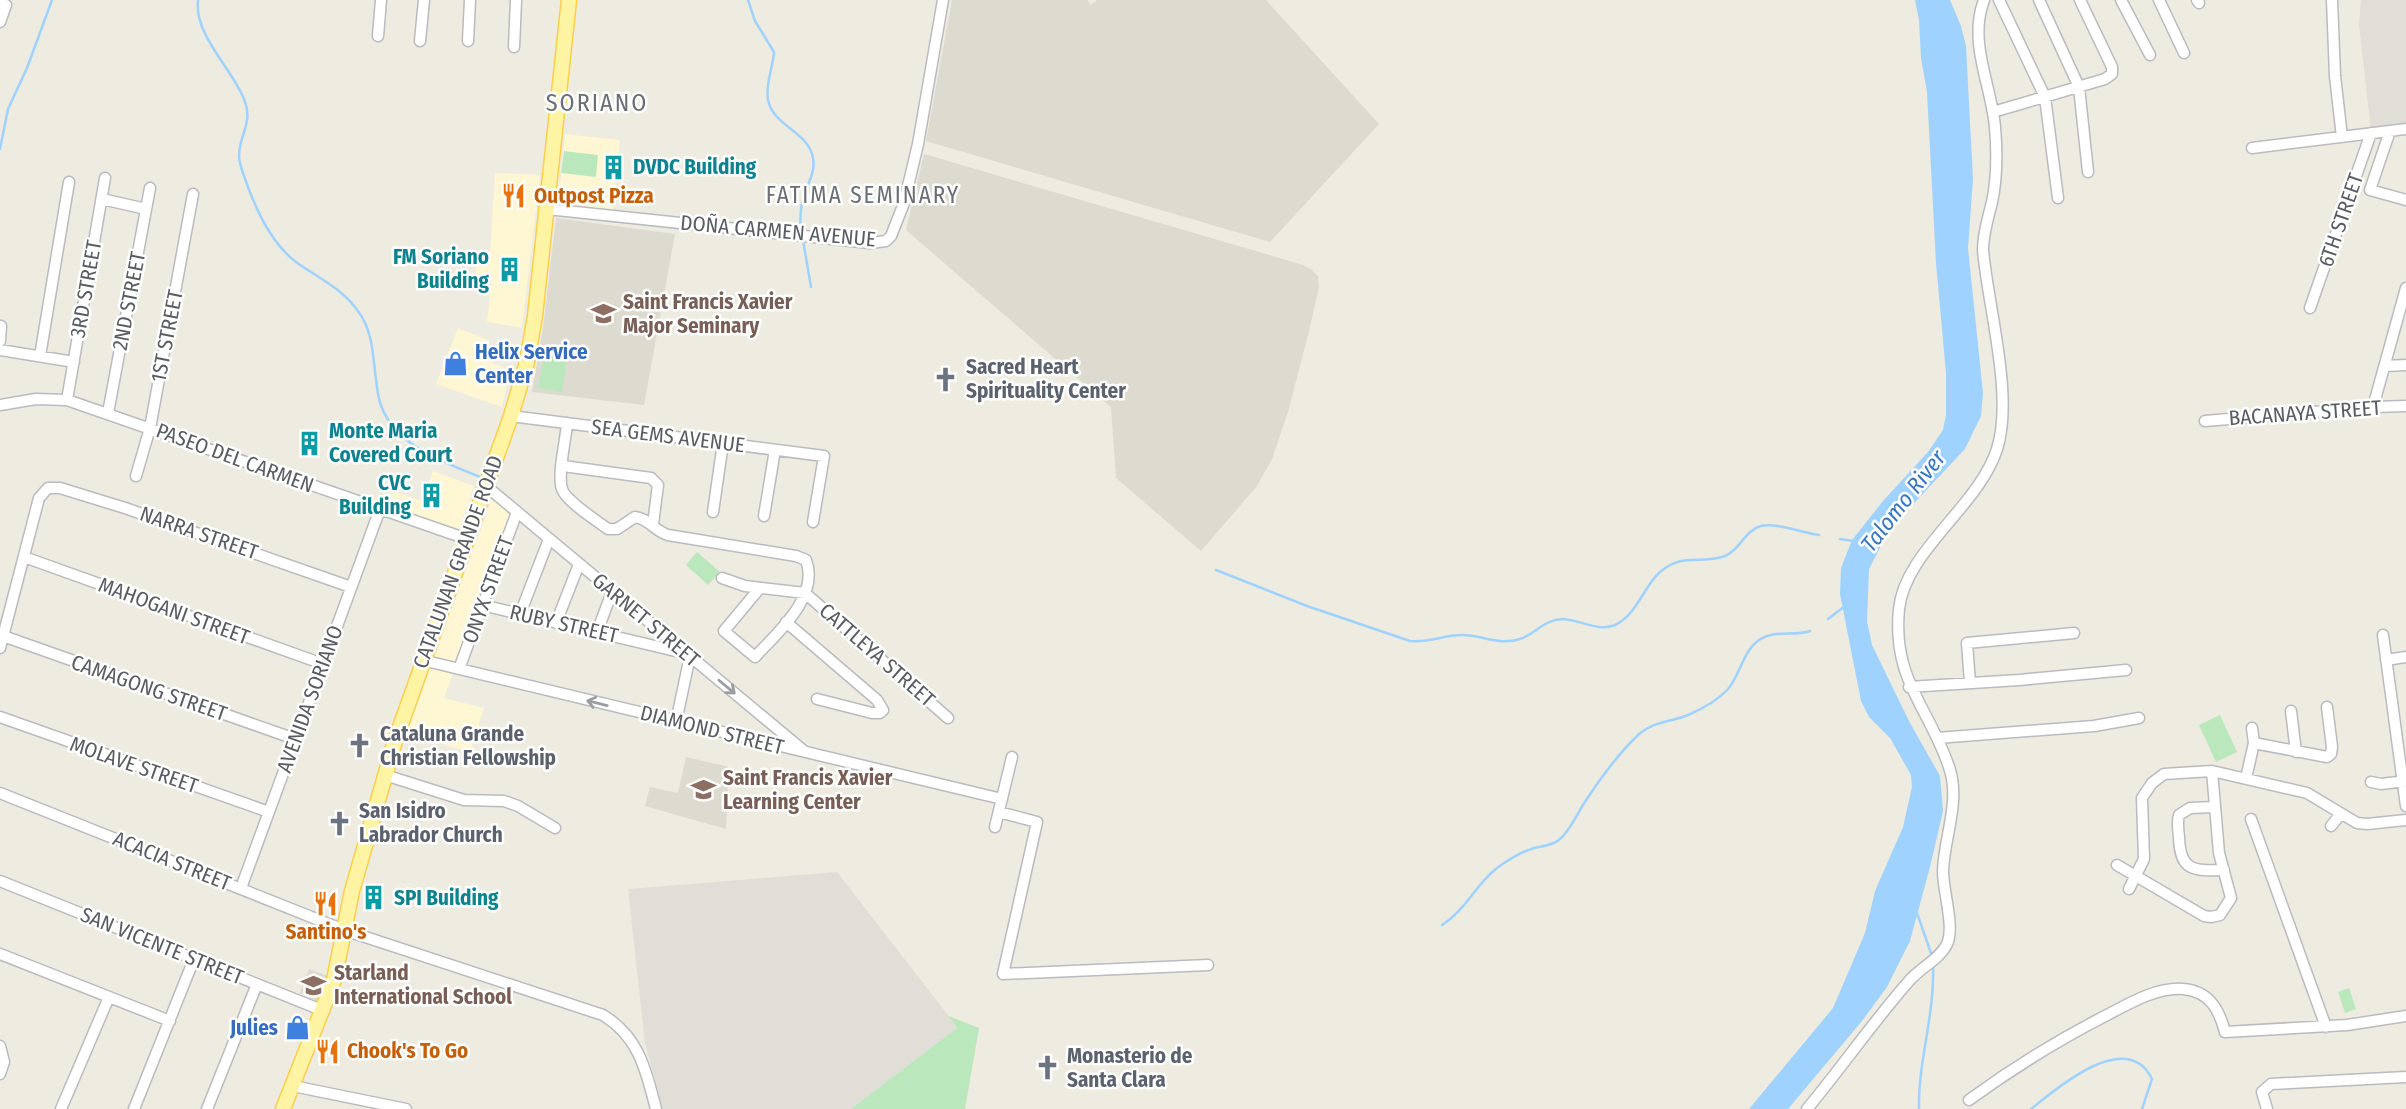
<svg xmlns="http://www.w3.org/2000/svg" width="2406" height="1109" font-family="'Fira Sans Condensed',sans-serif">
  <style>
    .commercial { fill: #fff6d4 }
    .industrial { fill: #e1ded8 }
    .education { fill: #dddacf }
    .green { fill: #bae8bc }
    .water { fill: #9fd2ff }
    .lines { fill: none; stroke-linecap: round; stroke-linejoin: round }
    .stream { stroke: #9fd2ff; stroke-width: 2.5 }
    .minor-casing { stroke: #b9bbc1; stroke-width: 13 }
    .major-casing { stroke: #fccf4b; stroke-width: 17 }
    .minor { stroke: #fff; stroke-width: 10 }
    .major { stroke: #fff3a4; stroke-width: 14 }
    .oneway { stroke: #9b9ea1 }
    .labels { text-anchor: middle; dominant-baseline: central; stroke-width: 5; stroke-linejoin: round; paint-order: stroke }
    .culture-label { font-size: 21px; font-weight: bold; fill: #0d838f; stroke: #fff; text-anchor: start }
    .food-label { font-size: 21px; font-weight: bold; fill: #c56008; stroke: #fff; text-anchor: start }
    .street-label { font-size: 21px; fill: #595d63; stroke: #fff }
    .education-label { font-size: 21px; font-weight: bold; fill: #785e54; stroke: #fff; text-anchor: start }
    .shop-label { font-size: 21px; font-weight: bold; fill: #366cbe; stroke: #fff; text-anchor: start }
    .worship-label { font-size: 21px; font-weight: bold; fill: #5b616d; stroke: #fff; text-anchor: start }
    .neighbourhood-label { font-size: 23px; letter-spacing: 2px; fill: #6a6f75; stroke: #fff }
    .water-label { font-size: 23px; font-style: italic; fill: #3777c2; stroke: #fff }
    .quarter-label { font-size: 24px; letter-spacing: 2px; fill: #6a6f75; stroke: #fff }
  </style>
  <rect width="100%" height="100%" fill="#eeebe0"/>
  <path class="commercial" d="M565,134l55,6 -7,71 -55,-6z
    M495,173l45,2 -18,153 -35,-6 5,-46 -16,-3 2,-20h12z
    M458,328l32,13 -7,18 27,11 -8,37 -66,-23z
    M433,471l41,15 -15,44 -73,-26 5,-14 31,11z
    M493,496l19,17 -68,185 40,10 -14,45 -63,-21z"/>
  <path class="industrial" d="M2361,0h45v126l-35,4 -12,-105z
    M837,872l121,156 -107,81h-188l-18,-66 -17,-154z"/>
  <path class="education" d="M952,0h135l4,5 6,-5h169l113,124 -109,118 -344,-101z
    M924,154l376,110 11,5 7,7 1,11 -10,44 -21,81 -16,47 -15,27 -56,65 -85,-73 -5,-71 -205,-177z
    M556,218l119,16 -31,171 -112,-13 11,-63z
    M686,757l43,10 -3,62 -81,-23 5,-19 28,6z
    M309,969l19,7 -9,26 -19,-9z"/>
  <path class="green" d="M564,151l34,4 -2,22 -35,-4z
    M545,348l23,4 -6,40 -24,-4z
    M697,552l23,20 -12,13 -22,-20z
    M2220,715l17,37 -21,10 -17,-37z
    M2349,988l7,21 -11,4 -7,-21z
    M949,1016l30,12 -14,81h-114l106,-81z"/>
  <path class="water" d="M1915,0h35l11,26 5,20 7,133 -5,69 15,145 -2,23 -16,33 -65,69 -15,20 -16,31 -2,52 5,24 38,78 30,53 3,35 -13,56 -20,74 -23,46 -25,34 -74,88h-39l84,-101 32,-75 10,-42 28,-64 9,-40 -1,-12 -21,-37 -21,-21 -8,-16 -21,-107 1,-26 11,-28 31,-39 45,-49 15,-22 3,-15v-42l-10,-110 -9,-171 -6,-34 -2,-38z"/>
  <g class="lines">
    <path class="stream" d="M198,0c-4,35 33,67 46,99 10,23 -5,36 -5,57 0,9 6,22 9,31 10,27 24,57 48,75 22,16 46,26 62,49 13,17 15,40 17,61 2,12 2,25 7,36 16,39 62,54 98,69
      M748,0l7,21 19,31c-1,16 -9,32 -6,48 5,26 41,32 45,58 3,15 -7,28 -10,41 -3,11 -3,22 -2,33
      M0,149l8,-40 19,-41 25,-68
      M803,240l8,47
      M1840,539l14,2
      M1216,570l91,36 103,35c21,2 32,-6 52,-6 20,0 38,11 58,4 15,-5 25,-20 43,-20 18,1 35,13 52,6 22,-10 28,-38 45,-53 23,-20 40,-7 65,-16 15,-6 20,-26 36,-30 13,-4 42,7 58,9
      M1828,619l17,-13
      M1917,913l15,43
      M1442,925c24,-15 33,-40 55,-57 11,-8 24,-16 37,-20 9,-2 17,-2 25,-8 11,-9 17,-24 24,-35 16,-25 35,-51 56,-71 15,-13 32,-12 49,-19 14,-6 30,-15 40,-26 12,-14 15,-38 31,-49 15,-11 35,-3 51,-9
      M1919,1109c-1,-48 16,-95 14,-143
      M2031,1109c27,-22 96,-81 121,-30l-10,30"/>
    <defs>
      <path id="minor" d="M1999,0l46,97 13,101
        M2039,0l40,87 9,85
        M2121,0l29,55
        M2159,0l25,53
        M2197,0l2,3
        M2332,0l3,76 7,61
        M0,3l6,2 -6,17
        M378,36l3,-36
        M420,41l4,-41
        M468,41l2,-41
        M514,47l2,-47
        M1993,112l112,-33 7,-5v-7l-32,-67
        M2390,131l-20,59 36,10
        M2252,148l154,-19
        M102,199l44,10
        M547,209l323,34 16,-2 5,-5 13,-33 14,-59 25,-144
        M2310,308l61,-175
        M0,341l1,-15
        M0,350l74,12
        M40,356l29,-174
        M2385,366l21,-1
        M67,400l38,-222
        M0,405l36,-6 31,1 400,139
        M2373,407l33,-119
        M108,413l42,-225
        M511,416l313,40 -11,66
        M2205,421l168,-14 33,-1
        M567,423c-1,17 -10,51 -5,66 4,12 35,32 46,40h9l18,-12c15,2 19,14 33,18l128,21 10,4c14,37 -29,73 -51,97l-31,-26 35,-42
        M563,466l88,12 7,7 -5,39
        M136,476l14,-48 43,-234
        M486,486l318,265
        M713,512l10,-69
        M764,516l11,-66
        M24,557l299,107
        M722,578l23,8 60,7 143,125
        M482,605l202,48
        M520,614l29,-75
        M786,622l91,78 6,10 -3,3h-8l-55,-14
        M556,623l23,-59
        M597,632l15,-40
        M2383,635l23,171
        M3,636l292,103
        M0,648l39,-150 9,-10h12l65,20 226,79
        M422,660l580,139
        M2386,660l20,-3
        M459,669l58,-157
        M1970,683l-3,-40 107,-10
        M1909,687l110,-7 107,-10
        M2291,711l5,41
        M0,717l269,95
        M676,722l14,-66
        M1937,738l157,-12 45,-8
        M2254,743l73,14 4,-3 1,-7 -5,-40
        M385,775l79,25 40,1 14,5 37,22
        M2246,778l8,-35 -2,-15
        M2371,782l10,2 25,-3
        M0,793l344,137 259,85c36,22 43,55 53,94
        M2214,807l-24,1 -11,7c-2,7 -1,14 0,22 1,34 14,34 45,33
        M999,812l38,10 -34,152 205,-9
        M2251,819l75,208
        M2331,826l9,-11
        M995,827l17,-70
        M2117,865l87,51 7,1 9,-2 11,-17 -12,-45 -7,-82
        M0,881l324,130
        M241,888l139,-379
        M2129,889l15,-30 -2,-61 10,-15 12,-9 48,-3 95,22 50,30 10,1 39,-4
        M0,954l170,67
        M0,1046l4,16 -4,12
        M293,1086l113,23
        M1969,1100c44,-32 89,-60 138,-85 23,-12 50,-28 76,-26 26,2 36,20 42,43l122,-7 59,-9
        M61,1109l48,-112
        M134,1109l60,-150
        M207,1109l50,-125
        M1807,1109c35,-42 66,-87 102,-128 11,-13 31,-22 38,-37 8,-17 -4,-52 -4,-73 1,-34 18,-70 6,-104 -20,-60 -57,-87 -50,-158 6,-58 80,-103 98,-160 17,-53 -9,-142 -14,-199 0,-17 5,-31 9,-48 5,-23 5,-51 3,-75 -4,-43 -27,-85 -11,-127
        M2267,1109l-5,-17 9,-8 135,-7"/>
      <path id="major" d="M283,1109l51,-129 18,-89 43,-150 116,-325 16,-54 8,-46 34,-316"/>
    </defs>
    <use href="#minor" class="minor-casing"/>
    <use href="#major" class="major-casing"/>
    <use href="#minor" class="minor"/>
    <use href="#major" class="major"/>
  </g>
  <defs><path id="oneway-shaft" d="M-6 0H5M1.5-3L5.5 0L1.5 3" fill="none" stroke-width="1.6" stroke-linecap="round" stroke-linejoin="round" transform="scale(1.75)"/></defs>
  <g class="oneway">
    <use href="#oneway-shaft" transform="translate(727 687) rotate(40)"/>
    <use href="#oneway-shaft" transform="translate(597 703) rotate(-166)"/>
  </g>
  <defs>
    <symbol id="building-bare" viewBox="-9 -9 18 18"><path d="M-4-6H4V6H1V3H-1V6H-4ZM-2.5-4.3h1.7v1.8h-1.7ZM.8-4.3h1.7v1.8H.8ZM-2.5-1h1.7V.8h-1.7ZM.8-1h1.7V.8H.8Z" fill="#0f9aa8" stroke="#fff" stroke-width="2.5" paint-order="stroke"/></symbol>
    <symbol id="restaurant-bare" viewBox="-9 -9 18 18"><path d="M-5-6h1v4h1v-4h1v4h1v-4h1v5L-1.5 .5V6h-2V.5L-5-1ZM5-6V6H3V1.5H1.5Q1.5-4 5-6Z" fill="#e8710a" stroke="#fff" stroke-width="2.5" paint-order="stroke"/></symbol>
    <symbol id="university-bare" viewBox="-9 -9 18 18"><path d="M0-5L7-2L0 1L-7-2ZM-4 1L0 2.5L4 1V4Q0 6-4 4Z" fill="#8d6e63" stroke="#fff" stroke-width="2.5" paint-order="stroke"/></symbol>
    <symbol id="shop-bare" viewBox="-9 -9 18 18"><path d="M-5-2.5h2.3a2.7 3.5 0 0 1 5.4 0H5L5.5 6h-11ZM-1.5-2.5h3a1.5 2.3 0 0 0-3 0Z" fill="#3f7fe0" stroke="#fff" stroke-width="2.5" paint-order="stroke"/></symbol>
    <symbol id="church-bare" viewBox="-9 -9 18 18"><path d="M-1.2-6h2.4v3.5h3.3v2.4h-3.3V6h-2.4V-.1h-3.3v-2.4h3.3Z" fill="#6b7280" stroke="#fff" stroke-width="2.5" paint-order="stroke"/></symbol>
    <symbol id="school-bare" viewBox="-9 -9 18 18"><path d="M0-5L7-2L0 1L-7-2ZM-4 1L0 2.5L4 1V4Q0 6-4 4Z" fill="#8d6e63" stroke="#fff" stroke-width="2.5" paint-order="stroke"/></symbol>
  </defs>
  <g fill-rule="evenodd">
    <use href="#building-bare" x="596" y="150" width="35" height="35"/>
    <use href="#restaurant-bare" x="496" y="178" width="35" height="35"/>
    <use href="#building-bare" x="492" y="252" width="35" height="35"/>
    <use href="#university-bare" x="586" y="296" width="35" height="35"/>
    <use href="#shop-bare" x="438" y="346" width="35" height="35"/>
    <use href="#church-bare" x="928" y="362" width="35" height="35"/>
    <use href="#building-bare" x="292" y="426" width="35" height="35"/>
    <use href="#building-bare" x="414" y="478" width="35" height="35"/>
    <use href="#church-bare" x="342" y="728" width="35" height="35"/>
    <use href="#school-bare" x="686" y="772" width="35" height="35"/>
    <use href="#church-bare" x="322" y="806" width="35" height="35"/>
    <use href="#building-bare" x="356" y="880" width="35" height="35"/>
    <use href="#restaurant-bare" x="308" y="886" width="35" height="35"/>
    <use href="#school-bare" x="296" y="968" width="35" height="35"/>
    <use href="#shop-bare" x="280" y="1010" width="35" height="35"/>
    <use href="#restaurant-bare" x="310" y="1034" width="35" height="35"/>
    <use href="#church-bare" x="1030" y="1050" width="35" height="35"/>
  </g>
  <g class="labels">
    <g class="culture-label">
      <text x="633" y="167">DVDC Building</text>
      <text x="489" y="257" text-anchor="end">FM Soriano<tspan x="489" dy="24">Building</tspan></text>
      <text x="329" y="431">Monte Maria<tspan x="329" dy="24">Covered Court</tspan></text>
      <text x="411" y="483" text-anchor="end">CVC<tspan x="411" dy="24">Building</tspan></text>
      <text x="394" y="898">SPI Building</text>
    </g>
    <g class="food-label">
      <text x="534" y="196">Outpost Pizza</text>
      <text x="326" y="932" text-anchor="middle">Santino's</text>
      <text x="347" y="1051">Chook's To Go</text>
    </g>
    <g class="street-label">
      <text transform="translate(2341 220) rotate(-71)">6TH STREET</text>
      <text transform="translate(778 231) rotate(5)">DOÑA CARMEN AVENUE</text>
      <text transform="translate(86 289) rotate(-80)">3RD STREET</text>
      <text transform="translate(129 301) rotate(-79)">2ND STREET</text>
      <text transform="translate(167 336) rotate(-79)">1ST STREET</text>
      <text transform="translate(2305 413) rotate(-4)">BACANAYA STREET</text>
      <text transform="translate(668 436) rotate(7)">SEA GEMS AVENUE</text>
      <text transform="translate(235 458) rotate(20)">PASEO DEL CARMEN</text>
      <text transform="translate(199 533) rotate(19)">NARRA STREET</text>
      <text transform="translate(458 562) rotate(-70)">CATALUNAN GRANDE ROAD</text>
      <text transform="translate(488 590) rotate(-70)">ONYX STREET</text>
      <text transform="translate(174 611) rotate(20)">MAHOGANI STREET</text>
      <text transform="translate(646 620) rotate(40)">GARNET STREET</text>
      <text transform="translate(564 624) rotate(13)">RUBY STREET</text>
      <text transform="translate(877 655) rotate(41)">CATTLEYA STREET</text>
      <text transform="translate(149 688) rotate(19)">CAMAGONG STREET</text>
      <text transform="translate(310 699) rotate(-70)">AVENIDA SORIANO</text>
      <text transform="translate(712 730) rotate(14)">DIAMOND STREET</text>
      <text transform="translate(134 765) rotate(19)">MOLAVE STREET</text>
      <text transform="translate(172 861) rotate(22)">ACACIA STREET</text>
      <text transform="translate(162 946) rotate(22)">SAN VICENTE STREET</text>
    </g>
    <g class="education-label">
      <text x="623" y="302">Saint Francis Xavier<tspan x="623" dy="24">Major Seminary</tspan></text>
      <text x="723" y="778">Saint Francis Xavier<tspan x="723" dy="24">Learning Center</tspan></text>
      <text x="334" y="973">Starland<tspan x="334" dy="24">International School</tspan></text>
    </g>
    <g class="shop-label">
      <text x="475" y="352">Helix Service<tspan x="475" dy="24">Center</tspan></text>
      <text x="278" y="1028" text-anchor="end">Julies</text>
    </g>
    <g class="worship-label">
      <text x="966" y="367">Sacred Heart<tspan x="966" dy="24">Spirituality Center</tspan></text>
      <text x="380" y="734">Cataluna Grande<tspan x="380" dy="24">Christian Fellowship</tspan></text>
      <text x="359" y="811">San Isidro<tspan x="359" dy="24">Labrador Church</tspan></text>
      <text x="1067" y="1056">Monasterio de<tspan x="1067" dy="24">Santa Clara</tspan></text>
    </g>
    <g class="neighbourhood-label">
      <text x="863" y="195">FATIMA SEMINARY</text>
    </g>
    <g class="water-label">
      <text transform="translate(1903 501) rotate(-52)">Talomo River</text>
    </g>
    <g class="quarter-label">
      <text x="597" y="103">SORIANO</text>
    </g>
  </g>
</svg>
